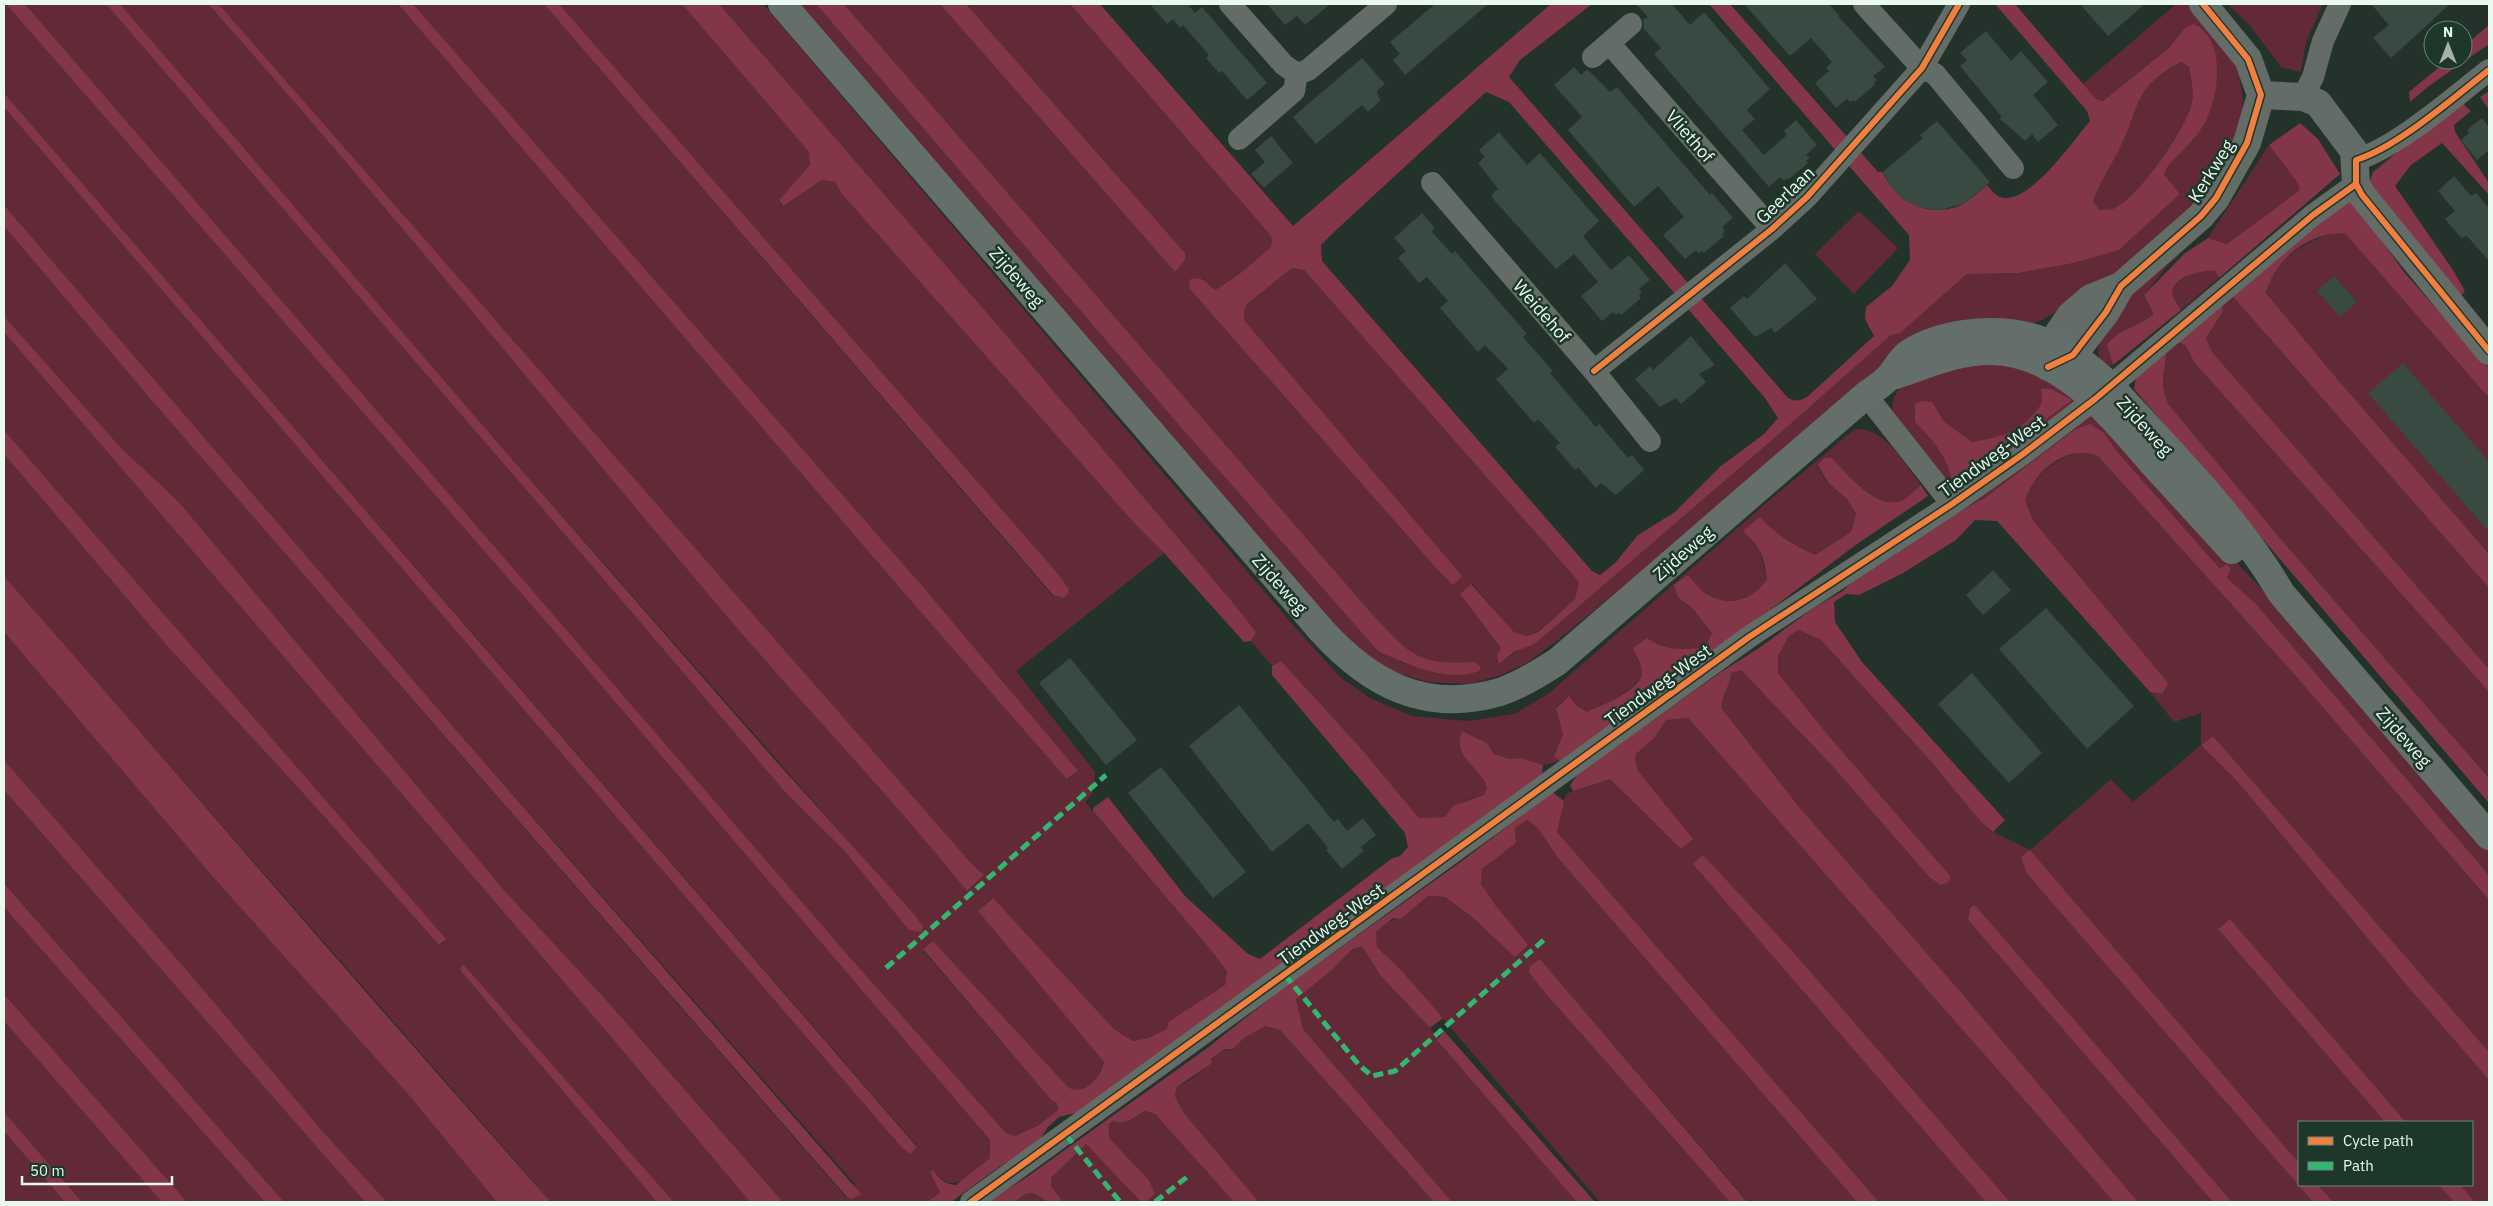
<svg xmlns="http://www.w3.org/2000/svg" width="2493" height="1206" font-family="'IBM Plex Sans',sans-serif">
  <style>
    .green { fill: #612a36 }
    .water { fill: #833647; fill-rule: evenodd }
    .building { fill: #394a42 }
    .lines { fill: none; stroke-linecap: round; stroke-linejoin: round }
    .minor { stroke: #646c67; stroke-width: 22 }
    .tertiary { stroke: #646c67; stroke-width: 28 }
    .secondary { stroke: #646e6a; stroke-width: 28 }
    .quiet { stroke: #33b770; stroke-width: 5; stroke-dasharray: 10 5; stroke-linecap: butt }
    .cycleway-casing { stroke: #1d382b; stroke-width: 9 }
    .cycleway { stroke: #f27e40; stroke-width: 6 }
    .labels { text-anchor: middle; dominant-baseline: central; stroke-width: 5; stroke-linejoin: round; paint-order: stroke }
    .street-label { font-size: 18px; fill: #e9f9f0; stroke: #1d382b }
  </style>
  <rect width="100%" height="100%" fill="#23322b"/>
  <path class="green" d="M4,4h2l569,651 415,485v18c-21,17 -35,40 -57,12l-3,3 10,20 -13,9h-144l-175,-200 -104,-112 -326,-389 -56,-52 -118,-133v-90l149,176 693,795 5,2 4,-15 -405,-461 -446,-518v-98l898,1041 9,6 6,-8 -913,-1053z
    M25,4h81l499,577 180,211 138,134 -419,-476 -384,-446h88c177,198 344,406 516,609 80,94 166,182 244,278l16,-16 -13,-12 -753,-859h180l500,582 170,193 10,-8 -153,-182 -512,-585h131l508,591 12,3 -10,-29 -495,-565h123l127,148 1,13 -31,35 3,6 40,-26 13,2 6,11 294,331 29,29 -148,118 79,101 -2,21 -8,9 124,146 18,23 -2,14 -57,37 -1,7 -19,9 -15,3 -19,-12 -122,-131 -14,13 126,150c-3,15 -19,36 -36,26l-135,-146 -10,9 129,151 5,2 1,7 -19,15 -24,11 -9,-3 -159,-179z
    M719,4h44l530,621 48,53 29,20 42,18 56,5 46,-7 34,-20 218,-191 89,-74c31,-2 49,35 66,56 -6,5 -12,12 -18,15 -25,12 -56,-27 -71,-42l-14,8 9,17 20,16 9,15 -5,18 -36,23c-22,-10 -39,-19 -55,-38l-1,30 8,32c-14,20 -36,29 -59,16 -7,-4 -14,-14 -20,-20l-1,31 6,3 19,24 -9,15 -32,2 -12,-4 -22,12c2,4 5,8 5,11 3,19 -42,37 -55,44l-11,-8 -7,-9 -13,11 7,27 -9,21 6,6 -17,4 -22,-7 -11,1 -16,-5 -7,-11 -25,-12c-10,28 17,34 25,56l-3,8 -4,3 -11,1 -24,18 -26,1 -60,-72 -78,-85 -9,5 -21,-25 5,-9 -21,-27 -234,-276z
    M797,4h19l369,428 193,219 30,14 42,9 25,-12c-60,3 -64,-6 -103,-48l-528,-610h96l235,268 10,-12v-7l-219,-249h104l201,232 1,6 -2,6 -32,27 -23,15 -12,-11 -13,10 26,30 220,249 25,8 -217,-256v-8l3,-8 45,-36 12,2 275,312 -4,17 -38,33 -10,4 -13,-4 -42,-48 -12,10 41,54 -1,5 3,9c13,-13 31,-18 45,-29l238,-205 105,-93 9,-3 67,-58 51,-1 56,-10 45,-13 61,-56 -16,-20 50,-77 -29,-69 -16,20 -66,53 -7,-2 -13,-15 93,-80h11l34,35 11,17 7,18 4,25 -2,22 -8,21 -37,66 -87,70 -67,42 -19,6h-57l-268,199 -140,115 -33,24 -24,11 -32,9 -41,-2 -39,-11 -27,-18 -26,-24z
    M2228,4h95l-17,38 -5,30 -20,-5 -30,-40z
    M2181,62l8,5c2,11 5,23 3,35 -4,24 -56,100 -80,107 -3,1 -8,0 -12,1l-7,-8c6,-19 17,-34 26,-52 22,-43 13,-61 62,-88z
    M2269,145l28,37 3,8 -73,54 -19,-6z
    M1859,211l39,37 -44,46 -39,-40z
    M2332,233h13l15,16 129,149v156l-156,-180 -67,-81c9,-33 35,-49 66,-60z
    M2174,250l5,5 -13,12 -22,28 11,19c-17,14 -35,13 -48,31l6,20 -12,4 -3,-19 6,-23 25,-31z
    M2204,269l11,2 4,7 -38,32c-2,-4 -7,-9 -8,-14 -4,-14 21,-24 31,-27z
    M2228,291l261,297v81l-277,-317 -6,-14 17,-27 -1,-14z
    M4,332l608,706 138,164h-76l-211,-238 -3,6 197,232h-106l-547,-626v-122l165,194 125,135 144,161h4l3,-5 -441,-509z
    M2174,339l12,7 8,16 295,330v86l-209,-240 -111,-133c-12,-25 -2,-35 -2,-60z
    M2008,361l75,37 -128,95 -58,-69 -5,-16 2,-10 7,-13 57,-22z
    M2092,410l201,212 196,228v25l-233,-271 -30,-26 5,-11 -4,-3 -6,6 -105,-120 -12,-17 -30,-3 -89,68 -16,8z
    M2086,451l12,5 196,218 195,226v152l-276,-316 -12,9 37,37 165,199 86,99v122h-14l-15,-17h12v-63h-66l-176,-203 -12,10 167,193h-86v41l-269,-313 -9,7 5,15 287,330h-81l-257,-297 -5,1 -2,14 245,282h-75l-173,-205 -165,-189 -78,-99c-2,-13 9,-23 9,-36l9,-4 95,100 95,109 11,7 -108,-144 -55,-68v-17l11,-20 10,-6 22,10 112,124 47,57 13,11 37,18 81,-71 22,23 68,-57v-32l-27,9 -24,-30 12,2 -128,-172 -9,-21c8,-26 33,-46 61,-50z
    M4,632l209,245 194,216 90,109h-110l-63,-69 -122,-145 -198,-228z
    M1688,718l426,484h-104l-215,-248 14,42 177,206h-107l-322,-370 2,-17 7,-21 20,-8 24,-7 71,70 11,-10 -54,-68 -3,-12 1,-5 30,-34z
    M4,790l361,412h-81l-280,-319z
    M1527,820l10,7 21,31 299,344h-109l-208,-243 -11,13 10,14 191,216h-130l-198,-231 -25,-24 -1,-15 7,-7 29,-15 16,-14 17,1 26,19 25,-10 -15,-22 1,-15 34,-26 -1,-15z
    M4,906l261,296h-78l-183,-208z
    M1362,946l18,29 50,53 151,174h-129l-149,-173 -7,-30 35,-28 23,-22z
    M4,1021l158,181h-80l-78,-90z
    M1265,1026l15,4 154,172h-175l-76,-90 -8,-16 2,-9c7,-4 15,-8 21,-13 11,-10 19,-25 35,-25l11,-11z
    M1145,1111l10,3 79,88h-88l9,-8 -6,-14 -40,-42v-14l4,-3c13,5 21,-4 32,-10z
    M4,1131l61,71h-61z
    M1086,1144l55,58h-78l-12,-16v-8z
    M2318,1185h121l15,17h-121z
    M1034,1193l14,9h-33l10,-8z"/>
  <path class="water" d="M6,4h19l822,950 159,179 9,3 24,-11 19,-15 -1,-7 -5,-2 -129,-152 10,-8 135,146c17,10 33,-11 36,-25l-126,-151 15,-13 121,131 19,12 15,-3 19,-9 1,-7 57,-37 2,-14 -18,-23 -116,-137v-3l15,-11 77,99 63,58 12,5 131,-100 9,-3 8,-9 -3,-14 -133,-158v-9l9,-5 78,85 60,72 26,-1 8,-11 31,-11 3,-8c-8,-22 -35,-28 -25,-56l25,12 7,11 16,5 11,-1 22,7 -1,11 -454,334 -29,7 -12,11 -9,15 -39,24 -48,35h-24l13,-9 -10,-21 3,-2c7,9 11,14 23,15l34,-27v-18l-415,-485z
    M106,4h14l384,446 270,309 139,154 10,13 -1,6 -13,-2 -65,-80 -59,-58 -180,-211z
    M208,4h10l5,5 748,854 13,12 -17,16c-77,-96 -163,-184 -243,-278 -172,-203 -339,-411 -516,-609z
    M398,4h15l512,585 153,182 -11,8 -169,-193z
    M544,4h15l495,565 15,20 -1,5 -5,4 -10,-3z
    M682,4h37l282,325 234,276 21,27 -5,9 -7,1 -80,-89 -29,-29 -294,-331 -6,-11 -13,-2 -39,26 -4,-6 31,-35 -1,-13z
    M816,4h28l528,610c39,41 43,51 103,48l6,5 -2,4c-32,12 -73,-7 -101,-20l-193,-219z
    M940,4h26l219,249v7l-10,12z
    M1070,4h30l193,222 258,-222h41l-72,56 -11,17 279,321c8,4 13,3 20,-2l66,-60 -9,-17 1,-12 26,-21 18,-26 -1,-25 -200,-231h21l133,151 15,17h5c12,30 45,46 76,34 11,-5 19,-14 28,-21 3,3 7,9 11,11 28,15 76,-57 92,-75l-3,-10 -92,-107h20l81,95 7,2 66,-53 16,-20 8,-4c10,3 16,12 20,22 10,25 1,69 -17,90 -10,13 -25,23 -32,38l16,20 -61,56 -45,13 -56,10 -51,1 -67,59 -9,2 -105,93 -238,205 -14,11 -20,8 -15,12 -2,-8 4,-8 -41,-54 11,-10 43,48 13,4 11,-4 37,-33 4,-17 -275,-312 -12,-2 -45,36 -3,8v8l218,256 -9,9 -17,-17 -220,-249 -26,-30 -1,-9c12,-5 17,2 26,10l23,-15 32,-27 2,-6 -1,-6zM2181,62l8,5c2,11 5,23 3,35 -4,24 -56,100 -80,107 -3,1 -8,0 -12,1l-7,-8c6,-19 17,-34 26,-52 22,-43 13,-62 62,-88zM1486,92l23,10 256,296 13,20 -14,16 -43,32 -46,46 -37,23 -23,28 -15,12 -8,-4 -270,-310 -1,-16 13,-13z
    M2489,25v19l-60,42 -19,16 -1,-10 39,-32h15v-13z
    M2489,91v19l-9,-13z
    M4,93l913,1054 -6,7 -9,-6 -898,-1041z
    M2460,101l11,10 -17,14 1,7 34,51v12l-47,-52 -31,22 -16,21 58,84 12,21 -4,5 -94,-76 37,52 85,96v30l-144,-165c-36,-1 -70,26 -79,60l67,81 156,180v34l-261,-297 107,-81 32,-20 6,-18z
    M2300,123l18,16 22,35 -121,104 -4,-7c-13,-2 -47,7 -42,25 1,5 6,10 8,14l-68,55 -6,-20c13,-18 31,-17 47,-31l-10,-19 40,-41 24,-16 19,6 73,-54 -3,-8 -28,-37z
    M4,205l446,518 411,471 -10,5 -4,-2 -694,-795 -149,-176z
    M2222,297l1,14 -17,27 6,14 277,317v23l-295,-330 -8,-16 -12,-7 -7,6c0,25 -10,35 2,60l111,133 209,240v25l-355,-414 3,-18z
    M4,316l118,133 56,52 326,389 104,112 175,200h-33l-138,-164 -608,-706z
    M2041,389h10l21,11 -31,23 -23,23 -57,42 -8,-5c-6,-26 -19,-43 -38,-61v-18l6,-3 11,1 12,20 28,20c34,-6 50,-10 70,-39z
    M2090,424l14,9 12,17 104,119 7,-5 4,4 -4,10 29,26 233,271v25l-195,-226 -196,-218c-31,-13 -64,16 -73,45l9,21 134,161 -6,11 -12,-2 -153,-171 -22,-1 -19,20 -53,33 -44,22 -13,-1 -12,8 1,20 27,40 143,158 -12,12 -13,-11 -47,-57 -112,-124 -22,-10 -10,6 -11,20v17l55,68 118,136 -4,6 -6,2 -11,-7 -95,-109 -94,-99 -10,3c0,13 -11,23 -9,36l78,99 165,189 173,205h-24l-426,-484 -22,2 -12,18 -18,16 -1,5 3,12 55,68 -12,10 -71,-70 -37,12 -3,-6 9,-12 142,-101 38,-24 56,-41 28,-16 7,-7 119,-78 16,-8 89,-68z
    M4,430l442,509 -7,6 -145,-162 -125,-135 -165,-194z
    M1824,458h8c15,15 45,54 71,42 6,-3 12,-10 18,-15l7,11 -71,48 -90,68 -207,149 -6,-5 9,-22 -7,-26 13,-12 7,9 11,7c13,-6 58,-23 55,-42 -1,-7 -7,-16 -9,-22l14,-10c19,14 34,11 57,10l8,-15 -19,-24 -15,-12 -4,-12 14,-10c6,6 13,16 20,20 23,13 45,4 59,-16 -4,-25 -5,-30 -24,-48l17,-14c16,18 33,28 55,38l36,-23 5,-18 -9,-15 -19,-16 -10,-18z
    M4,576c183,208 362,419 547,626h-54l-90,-109 -194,-216 -209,-245z
    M2213,736l276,316v28l-86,-99 -165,-199 -37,-37z
    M4,760l198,228 122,145 63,69h-22l-361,-412z
    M1552,792l12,9 -7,31 322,370h-22l-299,-344 -21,-31 -10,-7 -12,8 1,15 -34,26 -1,15 15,22 32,39 -13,12 -44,-41 -26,-19 -17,-1 -27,23 -8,-1 -17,14 1,15 25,24 41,47 -13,10 -50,-53 -18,-29 -9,3 -22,22 -35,28 7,30 149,173h-18l-154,-172 -15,-4 -21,12 -11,11h-8l-14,10 1,4 -35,24 -2,9 8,16 76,90h-25l-79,-88 -10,-3c-11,6 -19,15 -32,10l-4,3v14l40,42 6,14 -9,8h-5l-55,-58 -35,34v8l12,16h-15l-14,-9 -9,1 -10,8h-28l40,-25 179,-128 71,-56 185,-132z
    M2030,850l269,313v22h19l15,17h-20l-271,-311 -16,-19 -5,-15z
    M1703,855l92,99 215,248h-24l-293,-338z
    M4,883l19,22 261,297h-19l-253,-286 -8,-10z
    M1975,905l257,297h-19l-245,-282 2,-13z
    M2230,919l176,203h-21l-167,-193z
    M1540,959l203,238 5,5h-18l-191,-216 -10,-14 1,-6z
    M463,964l211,238h-17l-197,-232z
    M4,994l183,208h-25l-158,-181z
    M1444,1031l151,171h-18l-140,-162z
    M4,1112l78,90h-17l-61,-71z
    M2439,1185h21l15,17h-21z"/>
  <path class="building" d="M1150,4h42l-3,2 6,7 7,-6 65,76 -20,17 -25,-29 -3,2 -13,-15 3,-3 -26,-30 -3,3 -7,-9 -6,5z
    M1267,4h63l-25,21 -8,-9 -12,9z
    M1435,4h53l-83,71 -12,-15 7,-6 -10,-12z
    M1636,4h36l18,21 14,-13 66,77 -23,21 8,9 -13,11 22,25 23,-20 -3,-4 12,-11 21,25 -11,10 4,3 -4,3 2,2 -20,17 -1,-2 -3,3 -4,-4 -11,10 -115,-133 7,-6 -17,-19 -1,-9 5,-3z
    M1744,4h85l10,11 -1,1 47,51 -12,9 4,4 -3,2 1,2 -20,18 -1,-2 -3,2 -4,-3 -11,9 -21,-25 14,-12 -3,-3 6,-6 -21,-24 -21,18z
    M2080,4h65l-37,32z
    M2371,4h79l-59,54 -18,-20 16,-13z
    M1986,31l25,30 10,-10 27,31 -15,13 25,30 -20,17 -6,-8 -7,7 -26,-23 3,-1 -42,-51 7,-6 -7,-7z
    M1362,58l23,26 -8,7 3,10 -12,11 -6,-7 -46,39 -23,-27z
    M1574,67l7,8 6,-6 23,23 7,-5 93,108 2,-2 21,25 -11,9 3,4 -3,3 2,2 -20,17 -2,-2 -3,2 -3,-3 -11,9 -22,-24 21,-18 -26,-31 -24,21 -66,-77 14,-13 -28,-32z
    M2482,118l7,9v23l-12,10 -16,-20 8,-7 -2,-3z
    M1937,121l53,61 -25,21 -24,7 -19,-2 -17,-7 -13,-13 -9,-16 40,-34 -3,-3z
    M1499,132l28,33 13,-12 59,68 -16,15 28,34 18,-15 21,25 -11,9 3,4 -3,2 2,3 -20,17 -2,-2 -3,2 -3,-3 -11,9 -21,-25 17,-14 -24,-28 -18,15 -61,-68 -4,-6 7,-6 -20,-26 7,-6 -6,-7z
    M1271,136l22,27 -29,25 -13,-14 14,-12 -10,-12z
    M2454,176l17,20 5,-3 13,15v53l-23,-26 -4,4 -17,-20 10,-8 -17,-20z
    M1422,213l13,15 -4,3 21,23 3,-3 72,83 -4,3 30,34 -3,2 46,54 3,-3 29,34 4,-3 12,15 -28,25 -15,-12 -5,5 -18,-21 -3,3 -20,-23 5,-4 -22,-24 -4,4 -38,-44 12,-10 -23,-24 -7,7 -38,-44 8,-7 -21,-24 -8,6 -21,-25 8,-7 -12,-13z
    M1785,263l32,36 -42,34 -4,-5 -16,9 -25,-29 14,-12 3,3z
    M2334,276l23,26 -17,15 -23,-26z
    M1691,336l24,29 -16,9 7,8 -25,22 -5,-6 -16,9 -25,-28 15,-13 3,4z
    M2403,363l86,99v70l-121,-139z
    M1993,570l18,20 -28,25 -17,-20z
    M2046,608l88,98 -47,43 -88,-100z
    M1070,658l67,82 -31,25 -67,-82z
    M1972,673l70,80 -33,30 -71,-79z
    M1239,705l95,117 4,-3 9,12 16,-13 13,17 -15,12 3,4 -22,18 -16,-19 2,-2 -20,-25 -36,29 -83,-106z
    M1161,767l85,105 -33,26 -85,-105z"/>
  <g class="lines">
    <path class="minor" d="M1230,4l54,61 13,9
      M1864,4l58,64 13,6 78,94
      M1609,43l163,186
      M1593,57l38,-33
      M2303,97l10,-20 10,-36 17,-37
      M1239,139l55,-48 3,-17 11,-4 78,-66
      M2356,160c42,-13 98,-63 133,-90
      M1432,183l162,188 56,70
      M1594,371l178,-142 35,-32 115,-129 37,-64
      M1866,395l86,109
      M971,1202l778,-565 203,-133 71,-50 72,-55 218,-184 43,-31"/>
    <path class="tertiary" d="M2261,95l42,2 15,6 36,48 2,33 6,11 127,156
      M2051,365l22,-10 33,-43 15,-26 80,-70 15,-18 31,-55 14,-48 -13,-36 -45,-55
      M2048,367l3,-23 19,-28 21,-18 30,-12"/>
    <path class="secondary" d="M782,4l539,626c49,54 104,84 179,62 21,-7 39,-19 57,-30l309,-267c8,-6 18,-12 24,-19 6,-7 11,-18 19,-23 17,-11 35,-16 54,-19 62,-9 104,10 148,53 58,64 126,130 170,206l208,243
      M1889,377c33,-10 68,-27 103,-26 71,2 120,66 163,115 26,28 51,56 77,84"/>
    <path class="quiet" d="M886,968l220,-193
      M1285,975l74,90 13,11 23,-5 151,-133
      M1066,1135l54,67
      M1155,1202l32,-25"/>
    <defs>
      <path id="cycleway" d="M2489,70c-35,27 -91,77 -133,90v24l6,11 127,156
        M2048,367l25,-12 33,-43 15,-26 80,-70 15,-18 31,-55 14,-48 -13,-36 -45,-55
        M1594,371l178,-142 35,-32 115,-129 37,-64
        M971,1202l778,-565 203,-133 71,-50 72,-55 218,-184 43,-31"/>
    </defs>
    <use href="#cycleway" class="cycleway-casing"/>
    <use href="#cycleway" class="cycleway"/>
  </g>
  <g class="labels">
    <g class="street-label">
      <text transform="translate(1690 136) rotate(49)">Vliethof</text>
      <text transform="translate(2211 171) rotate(-58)">Kerkweg</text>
      <text transform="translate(1785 195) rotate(-44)">Geerlaan</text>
      <text transform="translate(1017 277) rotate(49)">Zijdeweg</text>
      <text transform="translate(1542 311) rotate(49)">Weidehof</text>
      <text transform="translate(2145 426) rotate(48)">Zijdeweg</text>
      <text transform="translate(1992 456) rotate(-36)">Tiendweg-West</text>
      <text transform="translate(1683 553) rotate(-41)">Zijdeweg</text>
      <text transform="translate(1280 584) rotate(49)">Zijdeweg</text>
      <text transform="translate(1658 685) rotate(-36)">Tiendweg-West</text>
      <text transform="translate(2404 737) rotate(49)">Zijdeweg</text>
      <text transform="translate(1331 924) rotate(-36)">Tiendweg-West</text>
    </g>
  </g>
  <rect width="2493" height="1206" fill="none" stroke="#e9f9f0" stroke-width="10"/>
  <rect x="2298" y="1121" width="175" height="65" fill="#1d382b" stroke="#6f857a"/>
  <rect x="2308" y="1137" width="25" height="8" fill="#f27e40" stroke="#6f857a"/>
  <text x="2343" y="1146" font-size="15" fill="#e9f9f0">Cycle path</text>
  <rect x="2308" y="1162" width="25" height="8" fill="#33b770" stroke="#6f857a"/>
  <text x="2343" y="1171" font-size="15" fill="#e9f9f0">Path</text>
  <g transform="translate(2448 45)"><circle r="24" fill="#1d382b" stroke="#6f857a"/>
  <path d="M0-4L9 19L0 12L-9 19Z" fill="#a4b3ab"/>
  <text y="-8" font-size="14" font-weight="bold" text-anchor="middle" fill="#e9f9f0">N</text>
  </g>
  <path d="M22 1176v8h150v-8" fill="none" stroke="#e9f9f0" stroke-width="2.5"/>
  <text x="30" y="1176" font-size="15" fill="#e9f9f0" stroke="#1d382b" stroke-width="4" paint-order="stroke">50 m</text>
</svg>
